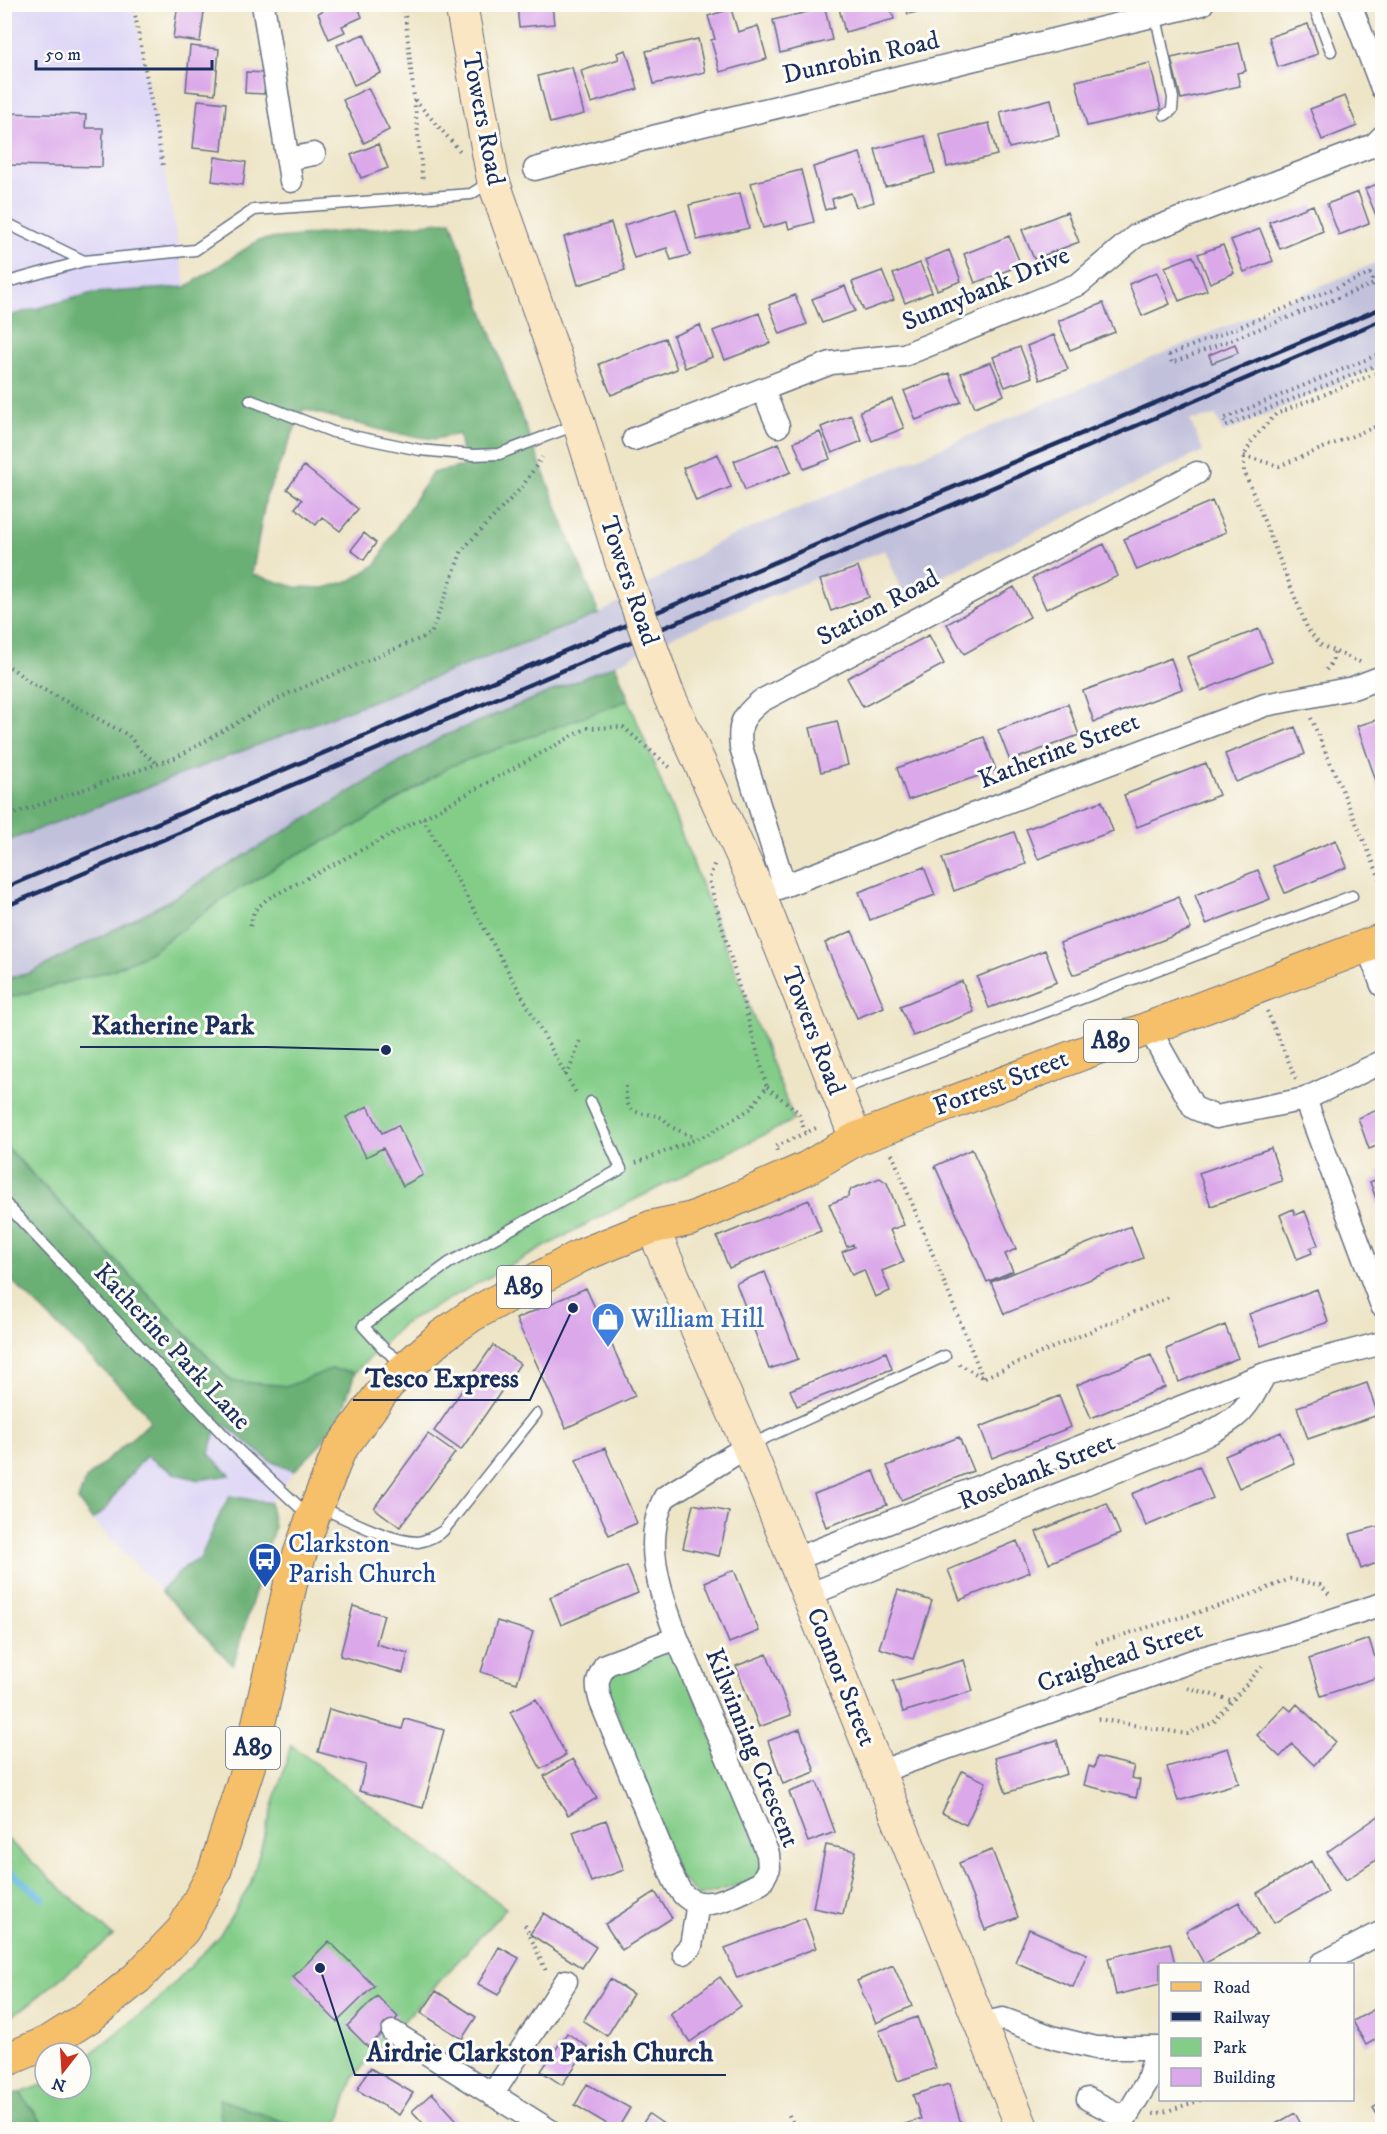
<svg xmlns="http://www.w3.org/2000/svg" width="1387" height="2134" font-family="'IM FELL DW Pica',serif">
  <style>
    .built { fill: #ddd5f6 }
    .industrial { fill: #c2c1dc }
    .green { fill: #84cd89; stroke: #507e74; stroke-width: 1.5 }
    .forest { fill: #6bb075; stroke: #43706a; stroke-width: 1.5; fill-rule: evenodd }
    .lines { fill: none; stroke-linecap: round; stroke-linejoin: round }
    .stream { stroke: #67bbe3; stroke-width: 7 }
    .building { fill: #dba8ea }
    .lane-casing { stroke: #656f83; stroke-width: 13 }
    .street-casing { stroke: #656f83; stroke-width: 25 }
    .secondary-casing { stroke: #656f83; stroke-width: 34 }
    .primary-casing { stroke: #656f83; stroke-width: 35 }
    .path { stroke: #656f83; stroke-width: 4; stroke-dasharray: 1.5 4.5; stroke-linecap: butt }
    .lane { stroke: #fff; stroke-width: 10 }
    .street { stroke: #fff; stroke-width: 22 }
    .secondary { stroke: #fbe6c4; stroke-width: 32 }
    .primary { stroke: #f6c06b; stroke-width: 33 }
    .rail { stroke: #1b2f5e; stroke-width: 4.5 }
    .secondary-bridge-casing { stroke: #656f83; stroke-width: 34; stroke-linecap: butt }
    .path-bridge { stroke: #656f83; stroke-width: 4; stroke-dasharray: 1.5 4.5; stroke-linecap: butt }
    .secondary-bridge { stroke: #fbe6c4; stroke-width: 32 }
    .labels { text-anchor: middle; dominant-baseline: central; stroke-width: 6; stroke-linejoin: round; paint-order: stroke }
    .shield { fill: #fdfcf7; stroke: #5f6c8c; stroke-width: 1.5 }
    .shield-label { font-size: 24px; font-weight: bold; fill: #1b2f5e }
    .street-label { font-size: 26px; fill: #1b2f5e; stroke: #fdfcf7 }
    .shop-label { font-size: 26px; fill: #366cbe; stroke: #fdfcf7; text-anchor: start }
    .transit-label { font-size: 26px; fill: #164399; stroke: #fdfcf7; text-anchor: start }
    .leader { fill: none; stroke: #1b2f5e; stroke-width: 2 }
    .callout-dot { fill: #1b2f5e; stroke: #fdfcf7; stroke-width: 2 }
    .callout-label { font-size: 27px; text-anchor: middle; font-weight: bold; fill: #1b2f5e; stroke: #fdfcf7; stroke-width: 6; stroke-linejoin: round; paint-order: stroke }
  </style>
  <rect width="100%" height="100%" fill="#fdfcf7"/>
  <filter id="ink" filterUnits="userSpaceOnUse"><feTurbulence type="fractalNoise" baseFrequency=".0167" numOctaves="2"/><feDisplacementMap in="SourceGraphic" scale="12" xChannelSelector="R" yChannelSelector="G"/><feConvolveMatrix kernelMatrix="1 2 1 2 8 2 1 2 1" color-interpolation-filters="sRGB"/></filter>
  <filter id="wash" filterUnits="userSpaceOnUse"><feTurbulence type="fractalNoise" baseFrequency=".008" numOctaves="4" result="noise"/><feDisplacementMap in="SourceGraphic" scale="24" xChannelSelector="R" yChannelSelector="G"/><feGaussianBlur stdDeviation="1.35" result="paint"/><feColorMatrix in="noise" values="0 0 0 0 0 0 0 0 0 0 0 0 0 0 0 0 0 1.4 0 .05"/><feComposite in="paint" operator="in"/></filter>
  <g filter="url(#wash)">
    <rect width="100%" height="100%" fill="#eee5c7"/>
    <path class="built" d="M5,5h128l53,282 -93,6 -88,24z
      M225,1425l45,36 24,10 -24,32 -40,-7 -10,18 -20,45 -14,7 -25,25 -69,-71 15,-12 11,-18 28,-35 30,19 23,6 31,-5 -21,-21 8,-26z"/>
    <path class="industrial" d="M1382,260v105l-159,68 -7,-17 -26,4 13,31 -299,144 -19,-45 -214,87 -56,28 -173,72 -275,165 -136,71 -26,6v-137l594,-228 118,-71z"/>
    <path class="green" d="M615,665l179,455 -200,100 -191,104 -115,116 -283,-295 -1,-166 27,-6 136,-71 275,-165z
      M673,1646l90,210 -4,24 -60,16 -21,-20 -75,-200z
      M291,1745l215,163 -153,169 -16,52h-33l-84,-30 2,30h-175l-27,-36 25,-9v5h36v-28l76,-60 62,-65 31,-51z
      M4,1836l109,100 -89,72 -19,11z"/>
    <path class="forest" d="M451,221l61,171 87,222 -594,228v-525l88,-24 93,-6 73,-47zM303,409l90,24 42,6 24,-5 5,32 -32,7 -40,61 -15,30 -25,16 -28,8 -29,-1 -43,-13 14,-77z
      M615,665l14,35 -178,66 -99,62 -60,29 -40,25 -18,9 -83,61 -38,18 -108,29v-20l26,-6 136,-71 275,-165z
      M4,1145l227,236 57,5 43,-17 24,3 -13,41 -24,34 -24,24 -24,-10 -45,-36 -8,3 -8,26 21,21 -31,5 -23,-6 -30,-18 -28,34 -11,18 -15,12 -14,-20 8,-21 64,-57 -6,-12 -139,-136z
      M230,1496l40,7 4,25 -41,137 -72,-74 25,-25 14,-7 20,-45z
      M20,2093l27,36h-42v-35z
      M219,2099l85,30h-82z"/>
    <g class="lines">
      <path class="stream" d="M4,1867l39,31"/>
    </g>
    <g id="blocks">
      <path class="building" d="M178,4h27l-5,38 -27,-4z
        M325,4h32l5,13 -20,9 3,6 -16,7 -11,-26 8,-4z
        M517,4h35l2,20 -35,3z
        M838,4h52l4,15 -49,13z
        M905,4h41v1l-38,9z
        M825,8l7,32 -52,13 -7,-33z
        M731,9l7,23 20,-6 9,33 -47,13 -9,-32 4,-1 -7,-23z
        M1308,24l10,30 -40,13 -9,-30z
        M364,34l17,39 -27,12 -17,-40z
        M698,39l7,33 -51,12 -8,-33z
        M1239,43l7,28 -9,2 3,13 -59,13 -10,-41z
        M190,46l29,3 -4,45 -29,-3z
        M626,50l12,39 -47,14 -10,-32 38,-12 -2,-6z
        M1150,63l11,46 -74,17 -11,-45z
        M572,67l12,47 -34,9 -12,-47z
        M246,72l20,1 -2,21 -19,-1z
        M368,88l21,42 -25,13 -21,-43z
        M1345,96l12,30 -35,14 -12,-31z
        M1051,99l8,37 -50,12 -9,-36z
        M198,100l28,3 -4,48 -29,-3z
        M4,113l82,2 -1,13h18l-1,39 -98,-2z
        M989,123l8,32 -50,12 -7,-32z
        M925,136l10,37 -50,14 -10,-38z
        M378,144l10,24 -27,10 -10,-23z
        M860,153l14,49 -18,5 -5,-14 -19,6 2,8 -9,3 -12,-43z
        M215,157l31,5 -3,23 -31,-4z
        M801,170l13,52 -25,7 -2,-7 -24,6 -12,-45z
        M1382,182v37l-4,1 -13,-31z
        M1358,192l11,31 -30,12 -12,-31z
        M740,193l9,35 -52,12 -8,-35z
        M1313,205l10,26 -43,18 -11,-27z
        M676,209l14,46 -19,5 -4,-12 -33,10 -10,-33z
        M1067,212l12,30 -45,17 -12,-29z
        M611,223l14,47 -47,15 -14,-48z
        M1260,229l13,32 -29,11 -13,-32z
        M1009,236l12,29 -46,18 -11,-29z
        M1223,245l11,28 -24,10 -12,-29z
        M949,250l12,31 -24,9 -12,-30z
        M1193,256l14,34 -28,11 -14,-34z
        M920,263l12,29 -27,11 -12,-29z
        M882,271l12,29 -30,11 -12,-29z
        M1157,272l13,32 -28,12 -13,-32z
        M845,286l10,25 -33,12 -10,-24z
        M795,295l12,29 -27,10 -11,-29z
        M1103,303l12,29 -45,18 -12,-29z
        M759,313l11,30 -45,17 -12,-29z
        M700,325l12,32 -27,11 -12,-32z
        M1054,335l14,34 -28,11 -13,-34z
        M665,338l12,31 -66,26 -12,-31z
        M1235,344l3,9 -26,10 -3,-8z
        M1020,347l12,30 -27,10 -12,-30z
        M991,362l13,33 -29,12 -14,-34z
        M949,373l12,29 -45,18 -12,-29z
        M892,399l12,29 -32,13 -12,-30z
        M851,415l11,26 -30,12 -11,-26z
        M820,432l10,27 -26,10 -10,-27z
        M779,443l12,29 -46,18 -11,-29z
        M718,454l13,33 -35,14 -13,-33z
        M304,466l54,43 -18,22 -18,-14 -6,8 -21,-17 7,-8 -15,-11z
        M1212,501l14,31 -89,38 -13,-31z
        M364,533l12,10 -12,17 -13,-10z
        M1104,544l14,32 -72,33 -14,-31z
        M858,567l11,30 -38,14 -11,-31z
        M1014,587l16,30 -66,37 -17,-30z
        M1259,629l13,33 -71,29 -14,-34z
        M929,635l15,29 -81,43 -16,-29z
        M1171,658l11,31 -88,33 -11,-31z
        M1068,704l11,31 -69,26 -12,-31z
        M1382,718v80l-25,-72z
        M837,721l11,44 -27,7 -11,-44z
        M1295,727l10,27 -69,28 -11,-28z
        M984,737l12,33 -88,30 -11,-32z
        M1206,763l13,32 -82,32 -13,-32z
        M1102,801l11,30 -75,28 -12,-30z
        M1014,832l12,32 -72,27 -12,-33z
        M1336,840l11,27 -62,26 -12,-27z
        M924,867l11,28 -65,25 -11,-28z
        M1258,870l12,29 -64,25 -11,-29z
        M1178,897l13,32 -118,46 -13,-32z
        M852,931l32,76 -27,11 -32,-75z
        M1045,950l12,32 -68,26 -12,-31z
        M962,981l12,31 -61,24 -13,-30z
        M368,1106l14,27 16,-8 25,50 -20,11 -20,-38 -17,9 -20,-40z
        M1382,1108v36l-13,5 -11,-31z
        M1271,1148l11,33 -71,25 -12,-33z
        M972,1149l44,100 -11,5 8,17 -26,11 -52,-116z
        M1382,1170v45l-12,-33 10,-4 -2,-7z
        M880,1178l7,5 17,42 -14,5 14,32 -22,9 8,20 -15,6 -11,-27 -12,5 -10,-23 12,-5 -1,-3 -6,3 -18,-43 19,-7 3,-8z
        M809,1200l12,31 -92,37 -12,-31z
        M1293,1209l2,6 10,-4 13,34 -8,3 2,5 -15,6 -17,-44z
        M1131,1226l12,32 -139,56 -13,-32z
        M765,1272l33,87 -29,10 -33,-86z
        M586,1288l49,108 -69,32 -50,-109z
        M1317,1289l11,33 -67,24 -12,-32z
        M1225,1325l13,33 -59,24 -13,-33z
        M493,1345l27,19 -59,86 -27,-19z
        M886,1352l6,17 -95,37 -7,-16z
        M1151,1355l14,32 -74,31 -14,-33z
        M1367,1383l11,32 -70,24 -11,-32z
        M1059,1396l12,31 -79,31 -12,-31z
        M1281,1432l13,31 -55,25 -14,-32z
        M428,1434l27,19 -55,74 -26,-19z
        M959,1437l14,34 -72,29 -14,-34z
        M605,1448l32,75 -28,12 -33,-75z
        M1199,1466l14,32 -67,28 -14,-32z
        M874,1471l13,34 -61,22 -12,-33z
        M1107,1503l13,31 -71,29 -13,-31z
        M693,1504l36,8 -10,44 -36,-8z
        M1382,1525v36l-21,8 -11,-35z
        M1017,1541l13,31 -70,28 -12,-30z
        M627,1566l11,27 -77,32 -11,-28z
        M734,1570l25,61 -30,12 -24,-61z
        M898,1590l34,11 -19,58 -34,-11z
        M353,1606l31,9 -8,29 32,9 -5,20 -63,-17z
        M497,1621l36,11 -16,51 -36,-11z
        M1369,1639l12,37 -60,20 -12,-37z
        M767,1654l24,61 -32,12 -23,-61z
        M964,1660l9,31 -70,21 -10,-31z
        M536,1699l30,56 -25,14 -31,-57z
        M1297,1704l39,38 -22,23 -22,-21 -12,13 -23,-22 28,-29 6,5z
        M329,1709l73,20 3,-10 39,11 -21,78 -64,-17 7,-26 -48,-13z
        M800,1729l15,43 -32,12 -15,-43z
        M1057,1740l10,34 -61,19 -11,-35z
        M1228,1748l11,35 -61,18 -11,-34z
        M1097,1757l37,9 -3,12 9,2 -4,18 -52,-13 5,-19 5,2z
        M573,1759l24,39 -29,17 -24,-39z
        M962,1771l24,11 -20,43 -24,-12z
        M817,1782l18,50 -27,10 -19,-50z
        M1380,1815l2,4v37l-36,24 -19,-28z
        M606,1820l18,50 -33,12 -18,-50z
        M826,1845l30,6 -13,63 -30,-6z
        M992,1850l26,67 -33,13 -26,-67z
        M1311,1861l17,31 -54,31 -17,-30z
        M655,1892l17,26 -50,32 -17,-26z
        M1239,1902l18,33 -53,29 -18,-33z
        M544,1913l52,34 -14,21 -52,-34z
        M805,1918l11,30 -79,30 -12,-30z
        M1029,1929l58,25 -14,33 -58,-25z
        M329,1941l45,45 -37,36 -44,-45z
        M1170,1943l5,21h-15v20l-44,11 -8,-37z
        M499,1947l20,11 -21,37 -20,-11z
        M893,1965l19,41 -36,17 -19,-42z
        M720,1977l21,29 -51,36 -20,-28z
        M610,1979l23,15 -26,42 -24,-15z
        M436,1991l40,26 -14,22 -41,-26z
        M377,1996l21,21 -30,30 -21,-21z
        M1382,2005v31l-16,9 -13,-24z
        M917,2017l19,51 -38,13 -19,-50z
        M567,2033l21,14 -26,38 -21,-14z
        M370,2068l43,25 -14,22 -42,-25z
        M587,2084l43,24 -13,22 -42,-25z
        M949,2084l13,43 -7,3h-52l-1,-5 19,-6 -8,-24z
        M432,2093l32,35 -2,2h-33l-17,-19z
        M1382,2102v20l-9,-14z
        M1295,2113l9,17h-39l7,-4z
        M649,2114l19,13 3,3h-33z"/>
    </g>
  </g>
  <g filter="url(#ink)">
    <use href="#blocks" fill-opacity="0" stroke="#656f83" stroke-width="1.5"/>
    <g class="lines">
      <defs>
        <path id="lane" d="M1313,4l18,47
          M1156,17l17,81 -1,12 -7,5
          M4,222l80,39
          M4,283l80,-22 111,-11 59,-40 217,-16 19,-12
          M250,400l83,32 87,18 53,5 26,-1 79,-30
          M840,1090l512,-194
          M4,1202l230,244 75,70
          M404,1364l-19,-14 -22,-24 86,-63 172,-94 -30,-67
          M752,1444l193,-88
          M320,1507c25,11 71,35 98,35 9,-1 17,-6 25,-11l93,-117"/>
        <path id="street" d="M263,4l28,177
          M1350,4l32,84
          M288,159l26,-5
          M535,169l118,-32 549,-133
          M763,390l15,36
          M634,439l197,-76 73,-8 175,-71 58,-49 237,-90 8,-8
          M784,885l-43,-138c-3,-24 2,-31 20,-46l436,-228
          M770,891l495,-186 88,-17 29,-11
          M1367,946l15,39
          M1148,1027l46,81 22,9 89,-18 77,-37
          M1305,1099l77,207
          M793,1560l472,-186 117,-31
          M808,1595l396,-159c38,-20 41,-25 61,-62
          M677,1638l91,216 1,14 -8,15c-21,9 -55,32 -76,13 -5,-4 -8,-11 -11,-16l-73,-178c-5,-17 -5,-21 4,-37l72,-27c-16,-44 -36,-96 -12,-141l83,-51
          M879,1772l319,-113 92,-25 92,-30
          M684,1953l7,-7 7,-43
          M1321,1964l61,-32
          M981,2024l22,-5 52,19 41,10h64
          M393,2032l156,98
          M492,2095l74,-114
          M1088,2099l37,19
          M1118,2130l29,-48 10,-33"/>
        <path id="secondary" d="M461,4l32,176 86,244 43,140
          M667,691l93,204 96,244
          M652,1227l96,219 275,684"/>
        <path id="primary" d="M4,2061l47,-20 39,-25 47,-38 46,-48 31,-57 36,-112 42,-184 20,-58 27,-68 49,-67 54,-48 30,-21 108,-59 72,-29 39,-8 116,-51 49,-29 526,-199"/>
      </defs>
      <use href="#lane" class="lane-casing"/>
      <use href="#street" class="street-casing"/>
      <use href="#secondary" class="secondary-casing"/>
      <use href="#primary" class="primary-casing"/>
      <path class="path" d="M133,4l30,162
        M404,4l19,178
        M415,100l45,51
        M1382,280v4
        M1382,353l-159,66 3,7 156,-63
        M1169,355l201,-81 6,14
        M1244,456l35,10 103,-42
        M1360,662l-38,-16 -14,-16 -64,-159v-15l9,-17 23,-25 106,-43
        M4,665l8,3 16,13 100,54 13,16 17,13
        M1326,670l6,-8 3,-11
        M1311,718l71,165
        M4,817l173,-60 110,-63 144,-60 31,-84 60,-63 20,-30
        M423,818l154,277
        M250,926l4,-15 13,-12 156,-81 164,-90 36,-1 48,41
        M1267,1011l29,68
        M565,1075l4,-4 12,-33
        M626,1086c-2,34 17,24 37,32l8,9 20,9 2,4
        M767,1087l31,25 7,20
        M777,1151l-2,-4 41,-19
        M892,1154l91,224
        M636,1163l73,-29 41,-25 17,-22 -58,-207 6,-18
        M959,1364l24,14 186,-81
        M1096,1643l139,-42 55,-22 30,6 11,11
        M1188,1688l46,13
        M1098,1719l89,15 27,-12 50,-58
        M525,1925l21,46
        M1153,2114l14,-3 34,-11
        M789,2115l7,15"/>
      <use href="#lane" class="lane"/>
      <use href="#street" class="street"/>
      <use href="#secondary" class="secondary"/>
      <use href="#primary" class="primary"/>
      <path class="rail" d="M4,888l840,-355 538,-225
        M4,907l846,-358 532,-229"/>
      <defs>
        <path id="secondary-bridge" d="M622,564l45,127"/>
      </defs>
      <use href="#secondary-bridge" class="secondary-bridge-casing"/>
      <path class="path-bridge" d="M1169,355l3,8 209,-82"/>
      <use href="#secondary-bridge" class="secondary-bridge"/>
    </g>
  </g>
  <defs>
    <symbol id="shop-pin" viewBox="-11 -11 22 30"><path d="M0 17L-7.5 6A9.5 9.5 0 1 1 7.5 6Z" fill="#3f7fe0" stroke="#fdfcf7"/><path d="M-5-2.5h2.3a2.7 3.5 0 0 1 5.4 0H5L5.5 6h-11ZM-1.5-2.5h3a1.5 2.3 0 0 0-3 0Z" fill="#fff"/></symbol>
    <symbol id="bus-pin" viewBox="-11 -11 22 30"><path d="M0 17L-7.5 6A9.5 9.5 0 1 1 7.5 6Z" fill="#1a4fb4" stroke="#fdfcf7"/><path d="M-5-6H5V4H4V6H2V4H-2V6H-4V4H-5ZM-3.5-4V0h7V-4ZM-3.5 1.2v1.5H-2V1.2ZM2 1.2v1.5H3.5V1.2Z" fill="#fff"/></symbol>
  </defs>
  <g fill-rule="evenodd">
    <use href="#shop-pin" x="589" y="1300" width="38" height="52"/>
    <use href="#bus-pin" x="246" y="1540" width="38" height="52"/>
  </g>
  <g class="labels">
    <g class="shield">
      <rect x="1084" y="1020" width="54" height="42" rx="4.5"/>
      <rect x="497" y="1266" width="54" height="42" rx="4.5"/>
      <rect x="226" y="1727" width="54" height="42" rx="4.5"/>
    </g>
    <g class="shield-label">
      <text x="1111" y="1041">A89</text>
      <text x="524" y="1287">A89</text>
      <text x="253" y="1748">A89</text>
    </g>
    <g class="street-label">
      <text transform="translate(861 58) rotate(-13)">Dunrobin Road</text>
      <text transform="translate(483 119) rotate(79)">Towers Road</text>
      <text transform="translate(986 289) rotate(-23)">Sunnybank Drive</text>
      <text transform="translate(629 581) rotate(71)">Towers Road</text>
      <text transform="translate(878 608) rotate(-28)">Station Road</text>
      <text transform="translate(1059 751) rotate(-21)">Katherine Street</text>
      <text transform="translate(813 1031) rotate(69)">Towers Road</text>
      <text transform="translate(1001 1083) rotate(-21)">Forrest Street</text>
      <text transform="translate(172 1347) rotate(47)">Katherine Park Lane</text>
      <text transform="translate(1037 1472) rotate(-22)">Rosebank Street</text>
      <text transform="translate(1120 1657) rotate(-19)">Craighead Street</text>
      <text transform="translate(841 1677) rotate(68)">Connor Street</text>
      <text transform="translate(752 1748) rotate(68)">Kilwinning Crescent</text>
    </g>
    <g class="shop-label">
      <text x="631" y="1319">William Hill</text>
    </g>
    <g class="transit-label">
      <text x="288" y="1544">Clarkston<tspan x="288" dy="30">Parish Church</tspan></text>
    </g>
  </g>
  <path class="leader" d="M386 1050L267 1047H80M573 1308L530 1400H353M320 1968L355 2075H726"/>
  <g class="callout-dot">
    <circle cx="386" cy="1050" r="6"/>
    <circle cx="573" cy="1308" r="6"/>
    <circle cx="320" cy="1968" r="6"/>
  </g>
  <g class="callout-label">
    <text x="173" y="1034">Katherine Park</text>
    <text x="442" y="1387">Tesco Express</text>
    <text x="540" y="2061">Airdrie Clarkston Parish Church</text>
  </g>
  <rect width="1387" height="2134" fill="none" stroke="#fdfcf7" stroke-width="24"/>
  <rect x="1159" y="1963" width="195" height="138" fill="#fdfcf7" stroke="#a3aaba" stroke-width="1.5"/>
  <rect x="1171" y="1982" width="30" height="9" fill="#f6c06b" stroke="#a3aaba" stroke-width="1.5"/>
  <text x="1213" y="1993" font-size="18" fill="#1b2f5e">Road</text>
  <rect x="1171" y="2012" width="30" height="9" fill="#1b2f5e" stroke="#a3aaba" stroke-width="1.5"/>
  <text x="1213" y="2023" font-size="18" fill="#1b2f5e">Railway</text>
  <rect x="1171" y="2038" width="30" height="18" fill="#84cd89" stroke="#a3aaba" stroke-width="1.5"/>
  <text x="1213" y="2053" font-size="18" fill="#1b2f5e">Park</text>
  <rect x="1171" y="2068" width="30" height="18" fill="#dba8ea" stroke="#a3aaba" stroke-width="1.5"/>
  <text x="1213" y="2083" font-size="18" fill="#1b2f5e">Building</text>
  <g transform="translate(63 2071) rotate(197)"><circle r="28" fill="#fdfcf7" stroke="#a3aaba" stroke-width="1.5"/>
  <path d="M0-4.5L10 22L0 15L-10 22Z" fill="#c8321e"/>
  <text y="-9" font-size="16" font-weight="bold" text-anchor="middle" fill="#1b2f5e">N</text>
  </g>
  <path d="M36 60v9h176v-9" fill="none" stroke="#1b2f5e" stroke-width="3"/>
  <text x="45" y="60" font-size="18" fill="#1b2f5e" stroke="#fdfcf7" stroke-width="4.5" paint-order="stroke">50 m</text>
</svg>
